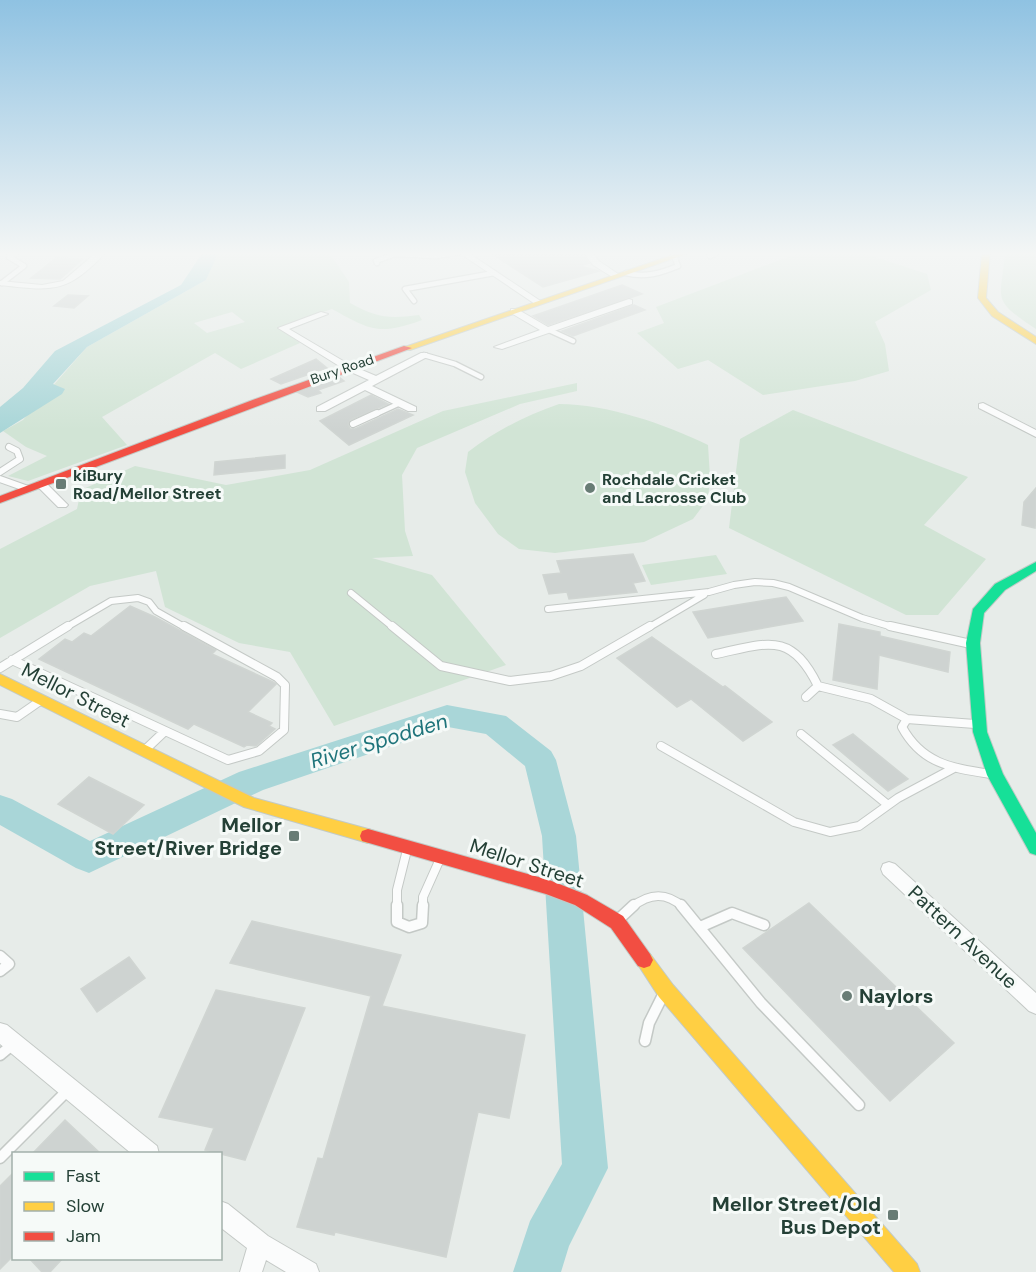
<svg xmlns="http://www.w3.org/2000/svg" width="1036" height="1272" font-family="'DM Sans',sans-serif">
  <style>
    .green { fill: #d1e4d5; fill-rule: evenodd }
    .water { fill: #a9d6d8 }
    .lines { fill: none; stroke-linecap: round; stroke-linejoin: round }
    .river { fill: #a9d6d8; fill-rule: evenodd }
    .building { fill: #ced3d1; stroke: #d0d5d2; stroke-width: 1.5 }
    .lane-far3-casing { stroke: #c4c9c6; stroke-width: 7 }
    .lane-far2-casing { stroke: #c4c9c6; stroke-width: 8 }
    .lane-far1-casing { stroke: #c4c9c6; stroke-width: 10 }
    .lane-casing { stroke: #c4c9c6; stroke-width: 13 }
    .street-casing { stroke: #c4c9c6; stroke-width: 2 }
    .fast-casing { stroke: #c2cac6; stroke-width: 2 }
    .slow-casing { stroke: #c2cac6; stroke-width: 2 }
    .jam-casing { stroke: #c2cac6; stroke-width: 2 }
    .lane-far3 { stroke: #fbfcfc; stroke-width: 4.5 }
    .lane-far2 { stroke: #fbfcfc; stroke-width: 6 }
    .lane-far1 { stroke: #fbfcfc; stroke-width: 8 }
    .lane { stroke: #fbfcfc; stroke-width: 10 }
    .street { fill: #fbfcfc; fill-rule: evenodd }
    .fast { fill: #16e098; fill-rule: evenodd }
    .slow { fill: #ffcf43; fill-rule: evenodd }
    .jam { fill: #f24e42; fill-rule: evenodd }
    .poi-dot { fill: #687c75; stroke: #f6faf8; stroke-width: 2 }
    .labels { text-anchor: middle; dominant-baseline: central; stroke-width: 6; stroke-linejoin: round; paint-order: stroke }
    .far-street-label { font-size: 14px; fill: #244036; stroke: #f6faf8 }
    .poi-label { font-size: 16px; font-weight: bold; fill: #244036; stroke: #f6faf8; text-anchor: start }
    .near-street-label { font-size: 20px; fill: #244036; stroke: #f6faf8 }
    .near-poi-label { font-size: 20px; font-weight: bold; fill: #244036; stroke: #f6faf8; text-anchor: end }
    .near-water-label { font-size: 21px; font-style: italic; fill: #1f747b; stroke: #f6faf8 }
  </style>
  <rect width="100%" height="100%" fill="#e7ece9"/>
  <path class="green" d="M219,252h110l20,30 1,21c27,15 39,16 69,12l3,5c-43,16 -52,10 -90,-11l-54,18 22,16 -59,26 -26,-16 -113,64 25,28 -99,36 -20,-5 39,-20 -21,-9 -23,-16 20,-11 64,-73 119,-67zM232,312l13,10 -38,11 -13,-10z
    M801,252h59l67,22 4,16 -56,32 10,22 4,27 -34,10 -92,14 -55,-35 -30,9 -41,-36 27,-10 -8,-16z
    M1005,252h31v77c-46,-31 -35,-27 -31,-77z
    M577,383v8l-57,13 -103,44 -15,27 3,56 8,25 -41,2 60,17 74,90 -172,61 -44,-74 -51,-9 -74,-36 -9,-36 -66,15 -90,52v-89l77,-40 4,-19 54,-24 91,19 84,-15 133,-59z
    M559,404c48,0 106,20 149,41l2,32 -2,22 -15,20 -49,23 -89,11 -36,-4 -21,-15 -23,-31 -10,-31 3,-20c29,-22 57,-36 91,-48z
    M793,410l175,67 -44,48 62,34 -48,56h-32l-177,-87 11,-89z
    M716,555l11,19 -76,11 -9,-20z"/>
  <path class="water" d="M203,252h16l-13,28 -119,67 -34,37 12,5 -3,5 -62,39v-26l23,-19 32,-37 126,-66z"/>
  <g class="lines">
    <path class="river" d="M447,705l59,11 45,35 5,9 20,76 32,332 -39,78 -8,26h-48l17,-51 32,-57 -20,-328 -17,-70 -39,-32 -38,-7 -185,63 -174,83 -13,-5 -76,-43v-30l12,4 78,42 149,-69z"/>
  </g>
  <path class="building" d="M489,252h92l8,11 -9,3 19,5 -56,16z
    M56,258l27,1 -23,20 -29,-1z
    M622,285l20,9 -94,31 -15,-9z
    M68,295l20,1 -14,12 -20,-2z
    M634,305l11,5 -72,26 -11,-5z
    M316,359l11,9 -46,16 -10,-5z
    M339,377l5,4 -26,9 3,3 -13,4 -11,-5z
    M371,395l17,9 -38,16 -2,4 2,5h5l43,-20 15,6 -64,30 -29,-24z
    M285,455v13l-71,7 1,-13z
    M1036,488v28l-1,12 -13,-3 2,-23z
    M633,554l12,27 -12,2 4,9 -68,7 -2,-7 -18,2 -6,-19 18,-2 -4,-12z
    M786,597l17,24 -95,17 -15,-26z
    M130,606l25,11 61,33 -4,4 61,28 3,2 -28,28 24,11 -3,3 6,3 -19,17 -9,-1 -3,2 -50,-23 -6,5 -149,-70 26,-20 7,3 12,-9 7,3z
    M839,624l41,8v4l70,16 -2,20 -69,-17 -2,34 -44,-9z
    M652,637l71,50 2,-1 47,36 -29,19 -52,-42 -14,8 -60,-49z
    M853,734l55,45 -20,12 -55,-46z
    M89,777l55,28 -31,29 -55,-30z
    M809,903l145,140 -64,58 -147,-153z
    M252,921l149,34 -19,51 143,29 -16,83 -31,-6 -32,145 -111,-25 -1,3 -37,-8 21,-69 5,1 48,-163 -141,-33z
    M129,957l16,21 -48,34 -16,-23z
    M216,990l89,18 -60,152 -40,-10 9,-22 -55,-11z
    M65,1120l36,34h-69z
    M14,1172v83l-14,14v-83z
    M29,1258h34l-13,14h-8z"/>
  <g class="lines">
    <defs>
      <path id="lane-far3" d="M710,256l8,-4
        M377,263l-1,-2 19,-7 41,2 24,-4
        M626,273c19,5 35,0 52,-7l-4,-10
        M2,283l22,-17 -15,-9 7,-5
        M414,301l-9,-12 89,-16
        M549,330l24,11
        M424,355l31,9 26,13
        M374,415l26,-12"/>
      <path id="lane-far2" d="M353,424l24,-11
        M0,472l20,-13 -3,-8 -8,-4
        M0,479l28,10
        M351,593l43,35
        M548,609l161,-17 25,-7 21,-3 18,1 16,4 73,31 34,10
        M65,628l46,-27 27,-3 11,4 7,9 30,17
        M648,628l56,-33"/>
      <path id="lane-far1" d="M392,626l49,40 69,15 41,-5 30,-10 69,-40
        M890,626l81,18
        M716,654c52,-11 75,-23 102,32
        M12,660l216,100 31,-9 25,-21 1,-45 -8,-8 -93,-51
        M0,668l68,-42
        M806,697l12,-11 53,13 36,20
        M0,714l17,3 23,-16
        M975,724l-68,-5 -5,8c20,37 50,41 88,47
        M801,734l87,71
        M661,746l133,76 36,10 29,-6 39,-28 56,-30
        M146,749l19,-18
        M397,907v-17l10,-40
        M423,907v-10l17,-38
        M632,907c18,-14 34,-15 51,0"/>
      <path id="lane" d="M397,905v17l12,5 13,-4 1,-18
        M681,905l80,98 98,102
        M620,918l14,-13
        M700,927l32,-14 32,12
        M0,956l9,8 -9,7
        M645,1041l4,-18 14,-28
        M0,1055l12,-10
        M0,1158l68,-68"/>
      <path id="street" d="M97,252h9c-39,42 -53,39 -106,33v-4l42,4 21,-4z
        M458,252h9l75,50 -7,2z
        M583,252h8l8,9 22,15 -7,2 -21,-13z
        M629,299l3,1v4l-130,45 -8,-2 46,-17 -29,-17v-4h6l31,18z
        M321,312l7,2 -39,15 61,36 26,11 45,-23h6v4l-55,29 44,21v4h-8l-43,-21 -40,21h-8v-4l52,-27 -25,-11 -66,-41z
        M983,403l53,27v7l-57,-29v-4z
        M41,481l4,1 23,23 -2,2h-8l-21,-21v-4z
        M889,862l6,2 141,129v21l-7,-3 -146,-137 -2,-5 2,-5z
        M0,1023l7,2 150,121 2,8h-27l-132,-110z
        M220,1201l8,3 40,32 48,28 3,8h-33l-20,-12 -4,12h-22l7,-24 -27,-21z"/>
      <path id="fast" d="M1036,562v9l-31,19 -21,23 -4,30 7,89 16,42 33,59v22l-6,-2 -43,-78 -14,-43 -7,-89 7,-34 22,-25z"/>
      <path id="slow" d="M681,252h11l-282,98 -8,-2z
        M982,252h8l-4,46 12,14 38,25v7l-44,-28 -14,-18z
        M0,674l254,124 114,31 6,2 2,5 -2,5 -6,2 -124,-36 -244,-122z
        M644,952l6,2 23,31 244,279 3,8h-26l-235,-275 -24,-37 3,-6z"/>
      <path id="jam" d="M404,346l8,2 -412,155v-7l250,-95z
        M368,829l181,51 38,15 36,21 27,38 3,6 -3,6 -6,2 -6,-2 -27,-38 -36,-23 -29,-11 -184,-53 -2,-5 2,-5z"/>
    </defs>
    <use href="#lane-far3" class="lane-far3-casing"/>
    <use href="#lane-far2" class="lane-far2-casing"/>
    <use href="#lane-far1" class="lane-far1-casing"/>
    <use href="#lane" class="lane-casing"/>
    <use href="#street" class="street-casing"/>
    <use href="#fast" class="fast-casing"/>
    <use href="#slow" class="slow-casing"/>
    <use href="#jam" class="jam-casing"/>
    <use href="#lane-far3" class="lane-far3"/>
    <use href="#lane-far2" class="lane-far2"/>
    <use href="#lane-far1" class="lane-far1"/>
    <use href="#lane" class="lane"/>
    <use href="#street" class="street"/>
    <use href="#fast" class="fast"/>
    <use href="#slow" class="slow"/>
    <use href="#jam" class="jam"/>
  </g>
  <linearGradient id="sky" x2="0" y2="1"><stop stop-color="#8fc2e2"/><stop offset="0.59" stop-color="#f4f6f5"/><stop offset="1" stop-color="#f4f6f5" stop-opacity="0"/></linearGradient>
  <rect width="1036" height="430" fill="url(#sky)"/>
  <g class="poi-dot">
    <rect x="55" y="478" width="12" height="12" rx="3"/>
    <circle cx="590" cy="488" r="6"/>
    <rect x="288" y="830" width="12" height="12" rx="3"/>
    <circle cx="847" cy="996" r="6"/>
    <rect x="887" y="1209" width="12" height="12" rx="3"/>
  </g>
  <g class="labels">
    <g class="far-street-label">
      <text transform="translate(342 369) rotate(-19)">Bury Road</text>
    </g>
    <g class="poi-label">
      <text x="73" y="475">kiBury<tspan x="73" dy="18">Road/Mellor Street</tspan></text>
      <text x="602" y="479">Rochdale Cricket<tspan x="602" dy="18">and Lacrosse Club</tspan></text>
    </g>
    <g class="near-street-label">
      <text transform="translate(76 695) rotate(27)">Mellor Street</text>
      <text transform="translate(527 863) rotate(18)">Mellor Street</text>
      <text transform="translate(963 937) rotate(43)">Pattern Avenue</text>
    </g>
    <g class="near-poi-label">
      <text x="282" y="825">Mellor<tspan x="282" dy="23">Street/River Bridge</tspan></text>
      <text x="859" y="996" text-anchor="start">Naylors</text>
      <text x="881" y="1204">Mellor Street/Old<tspan x="881" dy="23">Bus Depot</tspan></text>
    </g>
    <g class="near-water-label">
      <text transform="translate(379 741) rotate(-17)">River Spodden</text>
    </g>
  </g>
  <rect x="12" y="1152" width="210" height="108" fill="#f6faf8" stroke="#a2b0aa" stroke-width="1.5"/>
  <rect x="24" y="1172" width="30" height="9" fill="#16e098" stroke="#a2b0aa" stroke-width="1.5"/>
  <text x="66" y="1182" font-size="18" fill="#244036">Fast</text>
  <rect x="24" y="1202" width="30" height="9" fill="#ffcf43" stroke="#a2b0aa" stroke-width="1.5"/>
  <text x="66" y="1212" font-size="18" fill="#244036">Slow</text>
  <rect x="24" y="1232" width="30" height="9" fill="#f24e42" stroke="#a2b0aa" stroke-width="1.5"/>
  <text x="66" y="1242" font-size="18" fill="#244036">Jam</text>
</svg>
